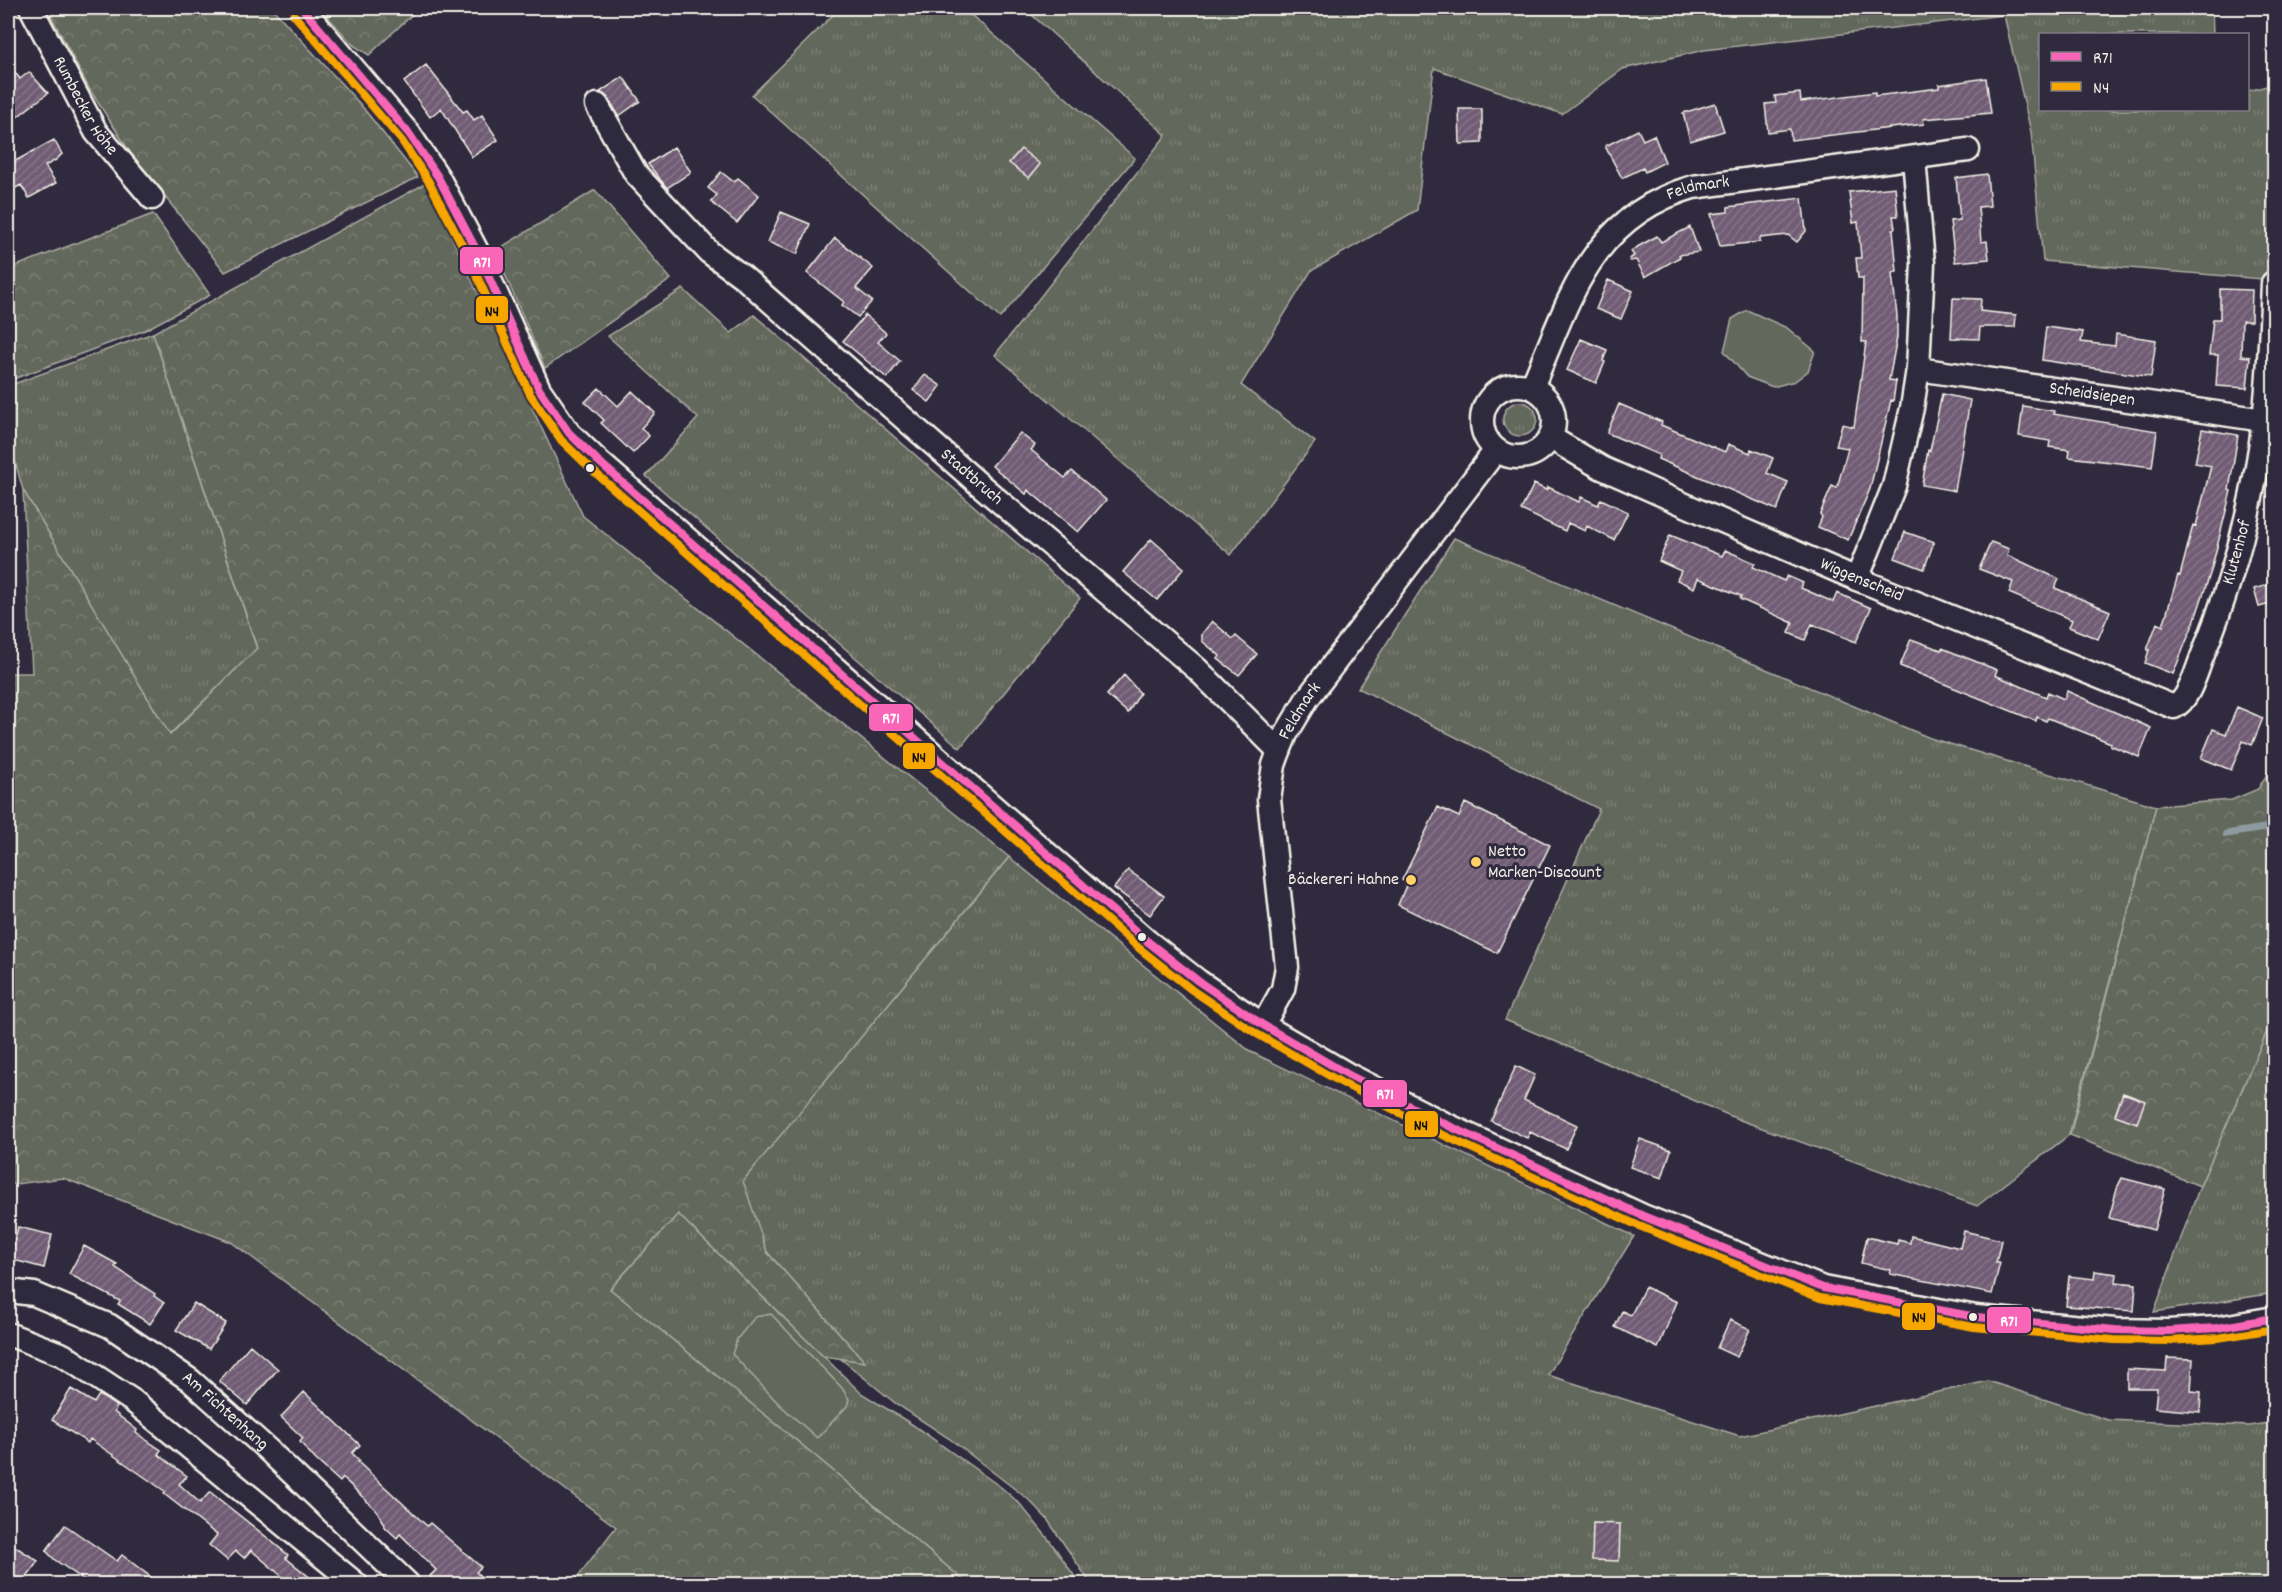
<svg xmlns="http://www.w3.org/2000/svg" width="2282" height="1592" font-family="Dekko,sans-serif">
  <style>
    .grass { fill: url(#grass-tufts); stroke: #acaca2; stroke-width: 1.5 }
    .forest { fill: url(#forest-crowns); stroke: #acaca2; stroke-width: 1.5 }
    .green { fill: #64685b; stroke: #acaca2; stroke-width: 1.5 }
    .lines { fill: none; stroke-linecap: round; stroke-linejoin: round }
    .stream { stroke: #8d9ba1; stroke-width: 7 }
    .building { fill: url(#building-hatch); stroke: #f4f1e8; stroke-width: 1.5 }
    .minor-casing { stroke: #f4f1e8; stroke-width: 27 }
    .minor { stroke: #2f2a3d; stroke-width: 22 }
    .bus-1-casing { stroke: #2f2a3d; stroke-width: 12 }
    .bus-2-casing { stroke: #2f2a3d; stroke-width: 12 }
    .bus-1 { stroke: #fa66b7; stroke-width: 8 }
    .bus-2 { stroke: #f7a600; stroke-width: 8 }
    .bus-dot { fill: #f4f1e8; stroke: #2f2a3d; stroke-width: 2 }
    .poi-dot { fill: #ffd166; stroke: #2f2a3d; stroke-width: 2 }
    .labels { text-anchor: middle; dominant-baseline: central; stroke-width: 6; stroke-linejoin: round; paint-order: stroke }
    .street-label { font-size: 18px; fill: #f4f1e8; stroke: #2f2a3d }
    .poi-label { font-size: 18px; fill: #f4f1e8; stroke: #2f2a3d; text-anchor: start }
    .line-badge { stroke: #2f2a3d; stroke-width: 2 }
    .badge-label { font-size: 16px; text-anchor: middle; font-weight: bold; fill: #fff }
    .pale-badge-label { font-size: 16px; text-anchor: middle; font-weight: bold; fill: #111 }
  </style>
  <defs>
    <pattern id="grass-tufts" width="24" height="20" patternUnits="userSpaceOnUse" patternTransform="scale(1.5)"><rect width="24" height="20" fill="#64685b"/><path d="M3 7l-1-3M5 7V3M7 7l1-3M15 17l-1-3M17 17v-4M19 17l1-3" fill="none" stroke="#7b7e73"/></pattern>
    <pattern id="forest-crowns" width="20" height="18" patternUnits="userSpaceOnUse" patternTransform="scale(1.5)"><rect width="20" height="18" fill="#64685b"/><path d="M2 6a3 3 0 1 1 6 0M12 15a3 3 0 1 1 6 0" fill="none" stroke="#7b7e73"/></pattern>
    <pattern id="building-hatch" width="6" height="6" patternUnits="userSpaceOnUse" patternTransform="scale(1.5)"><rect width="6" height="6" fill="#715c74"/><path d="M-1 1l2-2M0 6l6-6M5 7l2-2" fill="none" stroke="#867488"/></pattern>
  </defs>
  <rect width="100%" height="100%" fill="#2f2a3d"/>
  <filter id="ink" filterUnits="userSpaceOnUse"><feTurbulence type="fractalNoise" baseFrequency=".0167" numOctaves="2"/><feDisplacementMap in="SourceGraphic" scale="12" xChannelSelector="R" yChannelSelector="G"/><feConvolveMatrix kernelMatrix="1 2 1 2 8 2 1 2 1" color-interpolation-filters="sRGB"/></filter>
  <g filter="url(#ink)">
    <path class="grass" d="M840,8h123l172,150 -135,160 -248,-223z
      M1024,8h1188l1,26h-173v76h208v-19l26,-7v196l-231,-19 -12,-129 -27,-117 -300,35 -81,19 -61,45 -128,-46 -17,142 -106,61 -70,114 74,57 -84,113 -236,-200 171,-220z
      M683,289l48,44 23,-18 326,283 -120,150 -314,-272 52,-58 -90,-82z
      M153,333l104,316 -88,86 -146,-245 -15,-54v-50z
      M1503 419a17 17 0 1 1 34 0a17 17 0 1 1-34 0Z
      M1454,538l476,200 226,68 -87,329 -92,71 -237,-86 -235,-100 94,-211 -241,-121z
      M1009,857l242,195 383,184 -86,139 192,61 248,-55 120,39 142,6 24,-4v162h-1183l-44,-65 -18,-19 -79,-61 -55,-36 -55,-45 24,3 -97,-109 -25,-71z
      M2274,1015v278l-120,19 46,-126z
      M678,1214l183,179 52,32 89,63 18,16 30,37 30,43h-112l-155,-130 -203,-165z"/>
    <path class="forest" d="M47,8h225l88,96 58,73 -193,95 -92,-115 -43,-67z
      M320,8h99l-50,47 -16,-10z
      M426,183l157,333 426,341 -266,324 24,71 98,110 -42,-6 -145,-142 -68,75 203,165 155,130h-396l44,-57 -385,-285 -168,-64 -55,7v-512h24l-9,-183 147,245 87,-87 -104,-315z
      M595,190l76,89 -126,89 -50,-117z
      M153,214l57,81 -65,35 -137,51v-112z
      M2274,763v252l-74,171 -130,-51 86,-329 76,-6 26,-11z"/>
    <path class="green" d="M1747,310l40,18 28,23 -7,20 -13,10 -22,6 -26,-10 -23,-26 8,-32z
      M771,1314l71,74 7,11 -2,7 -30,32 -38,-34 -47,-50 5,-15 18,-22z"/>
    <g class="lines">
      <path class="stream" d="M2226,834l45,-7 3,-3"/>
    </g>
    <path class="building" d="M8,63l12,16 9,-7 19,21 -40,31z
      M426,65l37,47 4,-2 7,10 8,-5 16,25 -26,17 -31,-49 -11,9 -26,-35z
      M623,77l17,24 -21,15 -11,-18 -8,-6z
      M1986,78l5,35 -68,6 1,5 -133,16 -1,-11 -22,3 -3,-28 11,-1 -1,-7 25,-3 1,9 74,-10v4l64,-8v-3z
      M1715,103l9,28 -34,10 -7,-28z
      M1459,109h23v34l-22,1z
      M1638,130l5,10 11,-5 11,27 -20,10 -2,-4 -21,10 -17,-32z
      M54,140l8,14 -6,6 -11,6 11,17 -27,15 -8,-13 -13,7v-27z
      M674,147l17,25 -24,16 -19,-24z
      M1021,149l19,15 -11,14 -20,-15z
      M721,172l13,10 4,-4 21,17 -22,28 -26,-21 6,-7 -9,-7z
      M1987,174l3,32 -12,1 3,35 6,-1 2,18 -34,3 -5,-41 10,-1 -4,-42z
      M1895,187l3,29h-5l2,12 -2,1 4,43 -5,1 5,43v21l-8,43 7,1 -3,20 -2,-1 -21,89 -22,51 -30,-13 4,-10 -2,-3 12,-28 5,2 11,-40 -12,-2 6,-22 12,3 12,-85h-4l1,-64h-5l-2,-20h5l-3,-36 -5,1 -4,-31z
      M1802,198l4,33 -9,11 -9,-7 -28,3v4l-40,4 -9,-32 17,-2v-5z
      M781,212l29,12 -13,30 -29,-12z
      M1690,227l9,25 -20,3 1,2 -35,20 -9,-17 -6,1 -1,-2 5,-3 -3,-5 8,-5 18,-10 4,6z
      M835,238l38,30 -17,20 16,13 -14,16 -16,-12 2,-3 -37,-29z
      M1608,280l25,11 -12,28 -25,-10z
      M2220,289l32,1 -1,31h-9l-1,35 9,1 -3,31 -31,-2 2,-31h-9l4,-36h7z
      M1953,298l28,1 -1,12 36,4 -1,12h-35l-1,12 -28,-1z
      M865,315l21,18 -8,9 22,19 -13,17 -44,-37z
      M2046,327l37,5 -2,10 34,4 1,-12 40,6 -5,37 -109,-17z
      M1581,339l26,11 -4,11 2,1 -9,21 -29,-13z
      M925,375l16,11 -12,16 -16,-12z
      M599,388l19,18 14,-15 23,22 -14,15 8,8 -16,17 -32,-30 3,-3 -19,-18z
      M1942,394l28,6 -15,91 -33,-6 6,-35 2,1z
      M1619,404l43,18 -1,3 64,27 3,-8 22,9 1,-4 22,9 -6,15 21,9 -11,28 -119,-51 1,-4 -52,-22z
      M2023,406l31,5 -1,3 104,17 -5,36 -83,-10 1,-7 -21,-3 1,-6 -31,-5z
      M2202,429l36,6 -9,55 2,1 -20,80 -17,51 -21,52 -28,-11 4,-13h-2l10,-27 6,3 15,-51 2,1 13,-51 3,1 15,-60 -16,-3z
      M1020,433l15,12 -4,5 34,28 7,-7 34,29 -28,32 -50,-42 -2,4 -34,-28z
      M1534,484l12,6 2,-3 31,15 2,-5 17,8 3,-6 27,13 -14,28 -27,-14 -2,5 -17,-8 -3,8 -44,-21z
      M1905,532l29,10 -10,27 -29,-11z
      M1670,535l52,21 3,-6 30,13 -2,4 31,14 3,-5 16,7 -2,5 32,14 4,-9 34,15 -15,34 -44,-18 -7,16 -16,-7 4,-10 -53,-24 1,-3 -43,-18 -4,10 -17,-8 4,-9 -22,-10z
      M1151,539l33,29 -27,32 -34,-28z
      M1991,542l18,7 -2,6 52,24 -4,9 55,23 -12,28 -29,-12 3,-7 -63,-27 4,-11 -34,-13z
      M2274,583v20l-15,4 -5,-18z
      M1212,621l21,18 3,-3 21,18 -18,21 -21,-16 2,-3 -18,-15v-7z
      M1911,639l30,11 1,-2 55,22 -2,5 51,22 2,-5 16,7 3,-8 84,37 -12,29 -29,-12 1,-2 -63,-25 -2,3 -9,-4 -1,4 -136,-55z
      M1124,675l16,18 -12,20 -21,-18z
      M2237,707l26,11 -11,27 -9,-4 -12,29 -30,-12 12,-29 13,5z
      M1465,803l85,42 -53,108 -99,-48 9,-22 -5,-3 36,-73 21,10z
      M1128,870l36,26 -14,19 -36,-27z
      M1516,1066l19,9 -11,25 53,25 -11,24 -36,-17 -3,6 -36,-17z
      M2123,1093l22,8 -8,22 -22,-8z
      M1640,1139l31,11 -9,28 -32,-11z
      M2122,1178l43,11 -11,41 -45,-12 8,-30z
      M18,1227l34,8 -8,33 -34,-9z
      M1964,1231l37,9 -5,23h4l-8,31 -102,-20 1,-4 -30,-7 6,-26 30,7 1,-4 12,3 1,-7 49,12z
      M84,1246l33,18 -2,3 40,27 -1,2 10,7 -14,21 -32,-20 2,-3 -51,-27z
      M2095,1271l22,3 -1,8 20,2 -2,27 -68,-5 3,-30 25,3z
      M1645,1287l32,15 -19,46 -43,-21 7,-16 9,4z
      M194,1303l32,20 -17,26 -33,-19z
      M1730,1320l20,9 -13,28 -20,-9z
      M250,1345l28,24 -31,36 -28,-24z
      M2167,1358l26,1 -2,32 10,1 -1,20 -45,-4 2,-20h-30v-19l39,2z
      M71,1389l23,14 5,-8 18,12 -3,5 23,18 -1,3 25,17 -3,4 29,22 -8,8 21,19 10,-11 54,43 24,20 -2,3 32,26h-27l-40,-34 -7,8 -8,-7 -9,9 -18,-15 8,-10 -53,-41 2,-2 -76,-53 -2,4 -36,-23z
      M304,1392l56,53 -8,8 8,8 -2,1 69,64 3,-3 51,44 -5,5 13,12h-51l-8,-8 6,-6 -36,-36 -3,4 -13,-12 1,-2 -8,-13 -34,-33 -3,4 -25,-23 -15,-17 3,-4 -22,-21z
      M1593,1523l27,1 -1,37 -27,-1z
      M65,1525l52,36 5,-6 38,29h-70l-35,-24 -9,-9z
      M8,1542l30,19 -16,23h-4l-10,-6z"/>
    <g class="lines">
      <defs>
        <g id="minor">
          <path id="s1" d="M31,8l65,124 56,66"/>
          <path d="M302,8l108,127 28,42 40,76 61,136 30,44 29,28 549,480 51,40 65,44 84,49 98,50 198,92 180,72 153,29 139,13 53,1 49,-3 57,-10"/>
          <path id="s2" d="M597,105l39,69 73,78 34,25 237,208 217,184 82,82"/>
          <path id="s3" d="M1918,369l346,51"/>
          <circle cx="1518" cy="421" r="36"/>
          <path id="s4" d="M1532,387c38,-88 58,-170 161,-200l275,-37"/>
          <path id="s5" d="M1551,438l51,30 97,43 158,68 317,128c15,-7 22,-35 28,-50 31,-76 52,-156 62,-237 5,-46 7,-91 9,-137"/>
          <path d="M1857,579l37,-93 18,-78 6,-39 5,-106 -9,-105"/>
          <path id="s6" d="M1263,1025l20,-36 4,-22 -18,-168 5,-34 5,-14 7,-17 21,-35 189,-249"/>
          <path id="s7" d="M8,1291l26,3 76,32 80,54 77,69 141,135"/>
          <path d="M8,1334l55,21 70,46 223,183"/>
        </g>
      </defs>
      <use href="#minor" class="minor-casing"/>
      <use href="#minor" class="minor"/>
      <defs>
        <path id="bus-1" d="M302,8l108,127 28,42 40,76 61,136 30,44 29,28 549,480 51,40 65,44 84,49 98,50 198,92 180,72 153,29 139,13 53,1 49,-3 57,-10"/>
        <path id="bus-2" d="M294,15l108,126 27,41 40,76 61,136 31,46 30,29 549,480 52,41 65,44 85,49 99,51 198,92 181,72 154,29 140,13 54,1 50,-3 56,-9"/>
      </defs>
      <use href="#bus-1" class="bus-1-casing"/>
      <use href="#bus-2" class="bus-2-casing"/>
      <use href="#bus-1" class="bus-1"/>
      <use href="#bus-2" class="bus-2"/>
    </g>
  </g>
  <g class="bus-dot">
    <circle cx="590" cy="468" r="5"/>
    <circle cx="1142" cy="937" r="5"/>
    <circle cx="1973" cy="1317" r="5"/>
  </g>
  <g class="poi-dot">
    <circle cx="1476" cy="862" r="6"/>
    <circle cx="1411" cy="880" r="6"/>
  </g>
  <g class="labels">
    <g class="street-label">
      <text stroke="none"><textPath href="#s1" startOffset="112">Rumbecker Höhe</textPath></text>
      <text stroke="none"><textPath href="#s4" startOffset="273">Feldmark</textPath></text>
      <text stroke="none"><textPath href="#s3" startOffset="176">Scheidsiepen</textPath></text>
      <text stroke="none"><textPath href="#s2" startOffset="532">Stadtbruch</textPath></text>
      <text stroke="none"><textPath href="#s5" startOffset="848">Klutenhof</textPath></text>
      <text stroke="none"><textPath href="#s5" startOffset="342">Wiggenscheid</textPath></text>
      <text stroke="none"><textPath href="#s6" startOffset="327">Feldmark</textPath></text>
      <text stroke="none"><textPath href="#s7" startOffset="252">Am Fichtenhang</textPath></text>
    </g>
    <g class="poi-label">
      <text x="1488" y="852">Netto<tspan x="1488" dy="21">Marken-Discount</tspan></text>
      <text x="1399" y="880" text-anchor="end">Bäckereri Hahne</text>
    </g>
  </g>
  <g class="line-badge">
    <rect x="459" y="246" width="45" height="29" rx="6" fill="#fa66b7"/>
    <rect x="475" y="295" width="34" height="29" rx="6" fill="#f7a600"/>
    <rect x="868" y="703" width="46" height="29" rx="6" fill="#fa66b7"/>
    <rect x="902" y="742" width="34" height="28" rx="6" fill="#f7a600"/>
    <rect x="1362" y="1079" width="46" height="29" rx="6" fill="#fa66b7"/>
    <rect x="1404" y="1110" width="35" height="28" rx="6" fill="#f7a600"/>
    <rect x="1901" y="1302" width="35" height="29" rx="6" fill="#f7a600"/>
    <rect x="1986" y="1306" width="46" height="28" rx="6" fill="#fa66b7"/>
  </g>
  <g class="badge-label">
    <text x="482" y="267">R71</text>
    <text x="891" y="723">R71</text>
    <text x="1385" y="1099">R71</text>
    <text x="2009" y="1326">R71</text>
  </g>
  <g class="pale-badge-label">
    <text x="492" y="316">N4</text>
    <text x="919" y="762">N4</text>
    <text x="1421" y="1130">N4</text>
    <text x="1919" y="1322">N4</text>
  </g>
  <rect width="2282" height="1592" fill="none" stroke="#2f2a3d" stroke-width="30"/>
  <rect x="15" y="15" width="2252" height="1562" fill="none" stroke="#f4f1e8" stroke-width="2" filter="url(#ink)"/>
  <rect x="2039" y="33" width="210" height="78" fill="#2f2a3d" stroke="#7e7a81" stroke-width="1.5"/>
  <rect x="2051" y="52" width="30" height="9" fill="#fa66b7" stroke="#7e7a81" stroke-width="1.5"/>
  <text x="2093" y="63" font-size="18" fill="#f4f1e8">R71</text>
  <rect x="2051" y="82" width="30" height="9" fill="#f7a600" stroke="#7e7a81" stroke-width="1.5"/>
  <text x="2093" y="93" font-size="18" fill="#f4f1e8">N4</text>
</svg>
